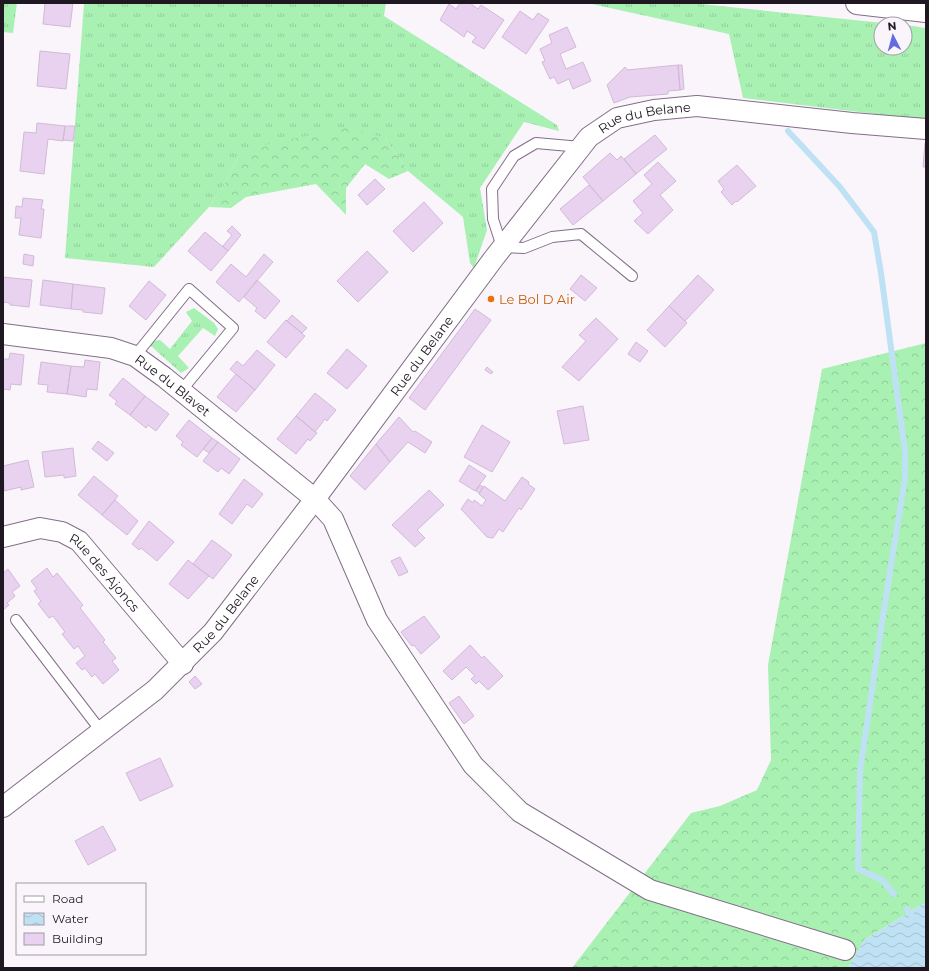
<svg xmlns="http://www.w3.org/2000/svg" width="929" height="971" font-family="Montserrat,sans-serif">
  <style>
    .grass { fill: url(#grass-tufts) }
    .forest { fill: url(#forest-crowns) }
    .water { fill: url(#water-waves) }
    .lines { fill: none; stroke-linecap: round; stroke-linejoin: round }
    .stream { stroke: #bee2f4; stroke-width: 6 }
    .building { fill: #e9d2f0; stroke: #d1bad7 }
    .service-casing { stroke: #836e88; stroke-width: 12 }
    .minor-casing { stroke: #836e88; stroke-width: 22 }
    .primary-casing { stroke: #836e88; stroke-width: 24 }
    .service { stroke: #fff; stroke-width: 10 }
    .minor { stroke: #fff; stroke-width: 20 }
    .primary { stroke: #fff; stroke-width: 22 }
    .food-dot { fill: #e8710a; stroke: #faf5fb; stroke-width: 1.5 }
    .labels { text-anchor: middle; dominant-baseline: central; stroke-width: 4; stroke-linejoin: round; paint-order: stroke }
    .street-label { font-size: 13px; fill: #1f1722; stroke: #faf5fb }
    .food-label { font-size: 13px; fill: #c56008; stroke: #faf5fb; text-anchor: start }
  </style>
  <defs>
    <pattern id="grass-tufts" width="24" height="20" patternUnits="userSpaceOnUse"><rect width="24" height="20" fill="#a9f0b3"/><path d="M3 7l-1-3M5 7V3M7 7l1-3M15 17l-1-3M17 17v-4M19 17l1-3" fill="none" stroke="#91cd9a"/></pattern>
    <pattern id="forest-crowns" width="20" height="18" patternUnits="userSpaceOnUse"><rect width="20" height="18" fill="#a9f0b3"/><path d="M2 6a3 3 0 1 1 6 0M12 15a3 3 0 1 1 6 0" fill="none" stroke="#91cd9a"/></pattern>
    <pattern id="water-waves" width="16" height="10" patternUnits="userSpaceOnUse"><rect width="16" height="10" fill="#bee2f4"/><path d="M0 5q4-4 8 0t8 0" fill="none" stroke="#a3c1d1"/></pattern>
  </defs>
  <rect width="100%" height="100%" fill="#faf5fb"/>
  <path class="grass" d="M3,3h14l-4,30 -10,-1z
    M84,3h302l-2,13 173,109 2,6 -35,-9 -44,66 7,42 -13,38 -4,-5 -7,-46 -55,-46 -23,-33 -147,20 -16,31 -13,18 -55,60 -89,-9z
    M587,3h104l202,21h-12v24h24v-23l21,3v92l-183,-22 -14,-64z
    M194,308l20,15 4,6 -3,7 -12,-8 -25,28 11,12 -8,5 -30,-27 2,-5 7,-1 10,9 22,-28 -6,-9z"/>
  <path class="forest" d="M349,127l36,11 23,33 -19,8 -24,-15 -19,24v27l-30,-31 -70,13 -15,11 -22,-1 13,-18 16,-31 21,-12z
    M926,343v559l-62,38 -16,28h-276l119,-155 29,-7 37,-16 14,-30 -3,-95 54,-296z"/>
  <path class="water" d="M926,902v66h-78l16,-28z"/>
  <g class="lines">
    <path class="stream" d="M788,131l52,56 34,45 7,41 24,179v26l-23,144 -22,149 -2,98 24,11 12,14
      M907,909l7,10"/>
  </g>
  <path class="building" d="M45,3h28l-3,24 -27,-3z
    M460,3h10l8,6 3,-4 23,15 -20,29 -12,-7 4,-5 -9,-6 -3,6 -24,-17 9,-16 7,5z
    M520,11l13,9 5,-7 11,7 -23,34 -24,-17z
    M567,27l9,20 -16,7 6,15 17,-7 8,19 -18,8 -4,-10 -11,5 -4,-7 -4,2 -8,-17 3,-1 -5,-12 12,-6 -3,-8z
    M40,51l30,3 -4,35 -29,-3z
    M678,65h4l2,24 -4,1z
    M678,65l2,25 -12,1v3l-38,3 -16,6 -7,-18 18,-18 2,3z
    M37,123l28,3 -2,15 -15,-2 -4,35 -24,-3 4,-39 12,1z
    M65,126h10l-2,15 -10,-1z
    M655,135l12,14 -31,25 -12,-15z
    M925,143h1v24h-3z
    M610,153l7,7 4,-4 15,18 -33,27 -20,-24z
    M658,162l18,19 -16,14 13,15 -25,24 -14,-13 9,-8 -10,-12 19,-17 -8,-9z
    M737,165l19,21 -19,16 -1,-1 -4,4 -11,-13 3,-3 -6,-8z
    M375,179l10,10 -18,16 -9,-10z
    M589,185l14,16 -30,24 -13,-16z
    M23,198l20,2 -2,9h3l-3,29 -22,-3 2,-17h-6l1,-12 6,1z
    M424,202l19,21 -30,29 -20,-21z
    M232,226l9,9 -13,16 -5,-5 9,-11 -5,-4z
    M205,232l23,19 -17,20 -23,-20z
    M367,251l21,21 -30,30 -21,-21z
    M24,254l10,2 -1,10 -10,-2z
    M264,254l9,8 -34,40 -23,-20 15,-18 15,13z
    M581,275l16,13 -12,13 -15,-12z
    M698,275l16,15 -29,31 -16,-15z
    M3,277l29,3 -3,27 -19,-2v-2l-7,-1z
    M43,280l30,4 -2,25 -31,-4z
    M257,280l23,21 -15,18 -10,-8 2,-3 -13,-11z
    M149,281l17,14 -20,25 -17,-14z
    M73,284l32,4 -3,26 -19,-2v-2l-12,-1z
    M669,306l18,17 -22,24 -18,-17z
    M475,309l16,11 -66,90 -16,-12z
    M292,315l15,13 -5,5 -15,-12z
    M596,318l22,21 -39,42 -17,-14 24,-26 -7,-6z
    M286,320l19,16 -19,22 -19,-16z
    M636,342l12,9 -8,11 -12,-8z
    M347,349l20,17 -20,23 -20,-16z
    M257,350l18,15 -20,25 -25,-21 7,-8 6,5z
    M10,353l14,2 -3,30 -10,-1 -1,6 -7,-1v-30h6z
    M85,360l15,2 -3,28 -10,-1 -1,8 -19,-3 4,-28 13,1z
    M41,362l30,4 -4,28 -20,-2 1,-7 -10,-1z
    M487,367l6,5 -2,2 -6,-4z
    M236,374l19,16 -19,22 -19,-15z
    M123,378l22,18 -15,19 -15,-11 2,-3 -8,-6z
    M315,393l21,17 -9,11 -2,-2 -10,13 -19,-16z
    M145,396l24,18 -13,17 -8,-6 -2,3 -16,-13z
    M583,406l6,34 -25,4 -7,-33z
    M296,416l21,17 -7,8 -2,-2 -12,15 -19,-15z
    M399,417l14,15 2,-1 17,11 -7,11 -17,-11 -18,20 -14,-18z
    M189,420l23,18 -15,19 -16,-12 2,-3 -7,-6z
    M482,425l28,17 -18,30 -28,-15z
    M212,438l6,4 -9,11 -6,-4z
    M98,441l16,12 -7,8 -15,-12z
    M218,442l22,17 -11,15 -8,-6 -3,4 -15,-11z
    M376,444l14,18 -25,28 -15,-14z
    M73,448l3,28 -12,2v-3l-19,2 -3,-25z
    M28,460l6,27 -13,3v-3l-17,4 -1,-25z
    M469,465l17,11 -11,15 -16,-10z
    M94,476l24,20 -16,19 -24,-20z
    M522,477l7,5 -1,2 7,5 -14,21 -2,-2 -16,24 -4,-3 -6,9 -6,-1 -26,-28 7,-10 5,4 1,-3 8,6 4,-6 -7,-6 5,-8 21,15z
    M244,479l19,15 -11,14 -5,-4 -15,20 -13,-10z
    M480,485l3,2 -4,6 -3,-2z
    M429,490l15,15 -27,25 8,8 -10,9 -23,-22z
    M115,500l23,21 -11,14 -25,-20z
    M149,521l25,21 -17,19 -16,-13 -2,2 -7,-6z
    M212,540l20,15 -19,24 -20,-15z
    M400,557l8,15 -9,4 -8,-15z
    M188,560l21,16 -21,23 -19,-15z
    M47,568l6,9 4,-4 26,32 -3,3 25,32 -2,2 13,16 -4,3 7,9 -16,14 -8,-10 -3,3 -7,-9 -3,2 -6,-7 9,-7 -7,-10 -4,3 -12,-15 3,-2 -12,-16 -4,2 -11,-14 3,-3 -7,-10 3,-2 -6,-8z
    M8,569l12,17 -8,6 3,4 -8,7 2,2 -6,5v-37z
    M424,616l16,21 -19,17 -7,-9 -2,1 -2,-2 -9,-12z
    M470,645l12,13 2,-2 19,20 -15,14 -9,-9 -3,3 -5,-5 4,-3 -9,-9 -14,13 -9,-9z
    M195,676l7,8 -7,5 -6,-7z
    M459,696l15,20 -10,8 -15,-21z
    M160,758l13,28 -33,15 -14,-28z
    M103,826l13,24 -28,15 -13,-24z"/>
  <g class="lines">
    <defs>
      <path id="service" d="M581,147l-45,-4 -22,13 -22,33 1,30 9,28 22,1 28,-11 29,-3 51,42
        M135,356l54,-67 44,39 -52,63
        M16,620l85,111"/>
      <g id="minor">
        <path id="s1" d="M3,334l108,14 24,8 29,21 151,122 18,20 44,101 96,145 47,47 130,78 195,60"/>
        <path id="s2" d="M3,537l37,-9 22,4 17,9 104,123"/>
        <path id="s3" d="M3,807l152,-117 58,-58 102,-133 179,-241 95,-121 28,-19 37,-8 43,-4 155,17 74,6"/>
      </g>
      <path id="primary" d="M857,3l69,8"/>
    </defs>
    <use href="#service" class="service-casing"/>
    <use href="#minor" class="minor-casing"/>
    <use href="#primary" class="primary-casing"/>
    <use href="#service" class="service"/>
    <use href="#minor" class="minor"/>
    <use href="#primary" class="primary"/>
  </g>
  <circle class="food-dot" cx="491" cy="299" r="4"/>
  <g class="labels">
    <g class="street-label">
      <text stroke="none"><textPath href="#s3" startOffset="956">Rue du Belane</textPath></text>
      <text stroke="none"><textPath href="#s3" startOffset="620">Rue du Belane</textPath></text>
      <text stroke="none"><textPath href="#s1" startOffset="182">Rue du Blavet</textPath></text>
      <text stroke="none"><textPath href="#s2" startOffset="120">Rue des Ajoncs</textPath></text>
      <text stroke="none"><textPath href="#s3" startOffset="296">Rue du Belane</textPath></text>
    </g>
    <g class="food-label">
      <text x="499" y="299">Le Bol D Air</text>
    </g>
  </g>
  <rect width="929" height="971" fill="none" stroke="#1f1722" stroke-width="8"/>
  <rect x="16" y="883" width="130" height="72" fill="#faf5fb" stroke="#a29ca4"/>
  <rect x="24" y="896" width="20" height="6" fill="#ffffff" stroke="#a29ca4"/>
  <text x="52" y="903" font-size="12" fill="#1f1722">Road</text>
  <rect x="24" y="913" width="20" height="12" fill="url(#water-waves)" stroke="#a29ca4"/>
  <text x="52" y="923" font-size="12" fill="#1f1722">Water</text>
  <rect x="24" y="933" width="20" height="12" fill="#e9d2f0" stroke="#a29ca4"/>
  <text x="52" y="943" font-size="12" fill="#1f1722">Building</text>
  <g transform="translate(893 36) rotate(354)"><circle r="19" fill="#faf5fb" stroke="#a29ca4"/>
  <path d="M0-3L7 15L0 10L-7 15Z" fill="#666ae3"/>
  <text y="-6" font-size="11" font-weight="bold" text-anchor="middle" fill="#1f1722">N</text>
  </g>
</svg>
